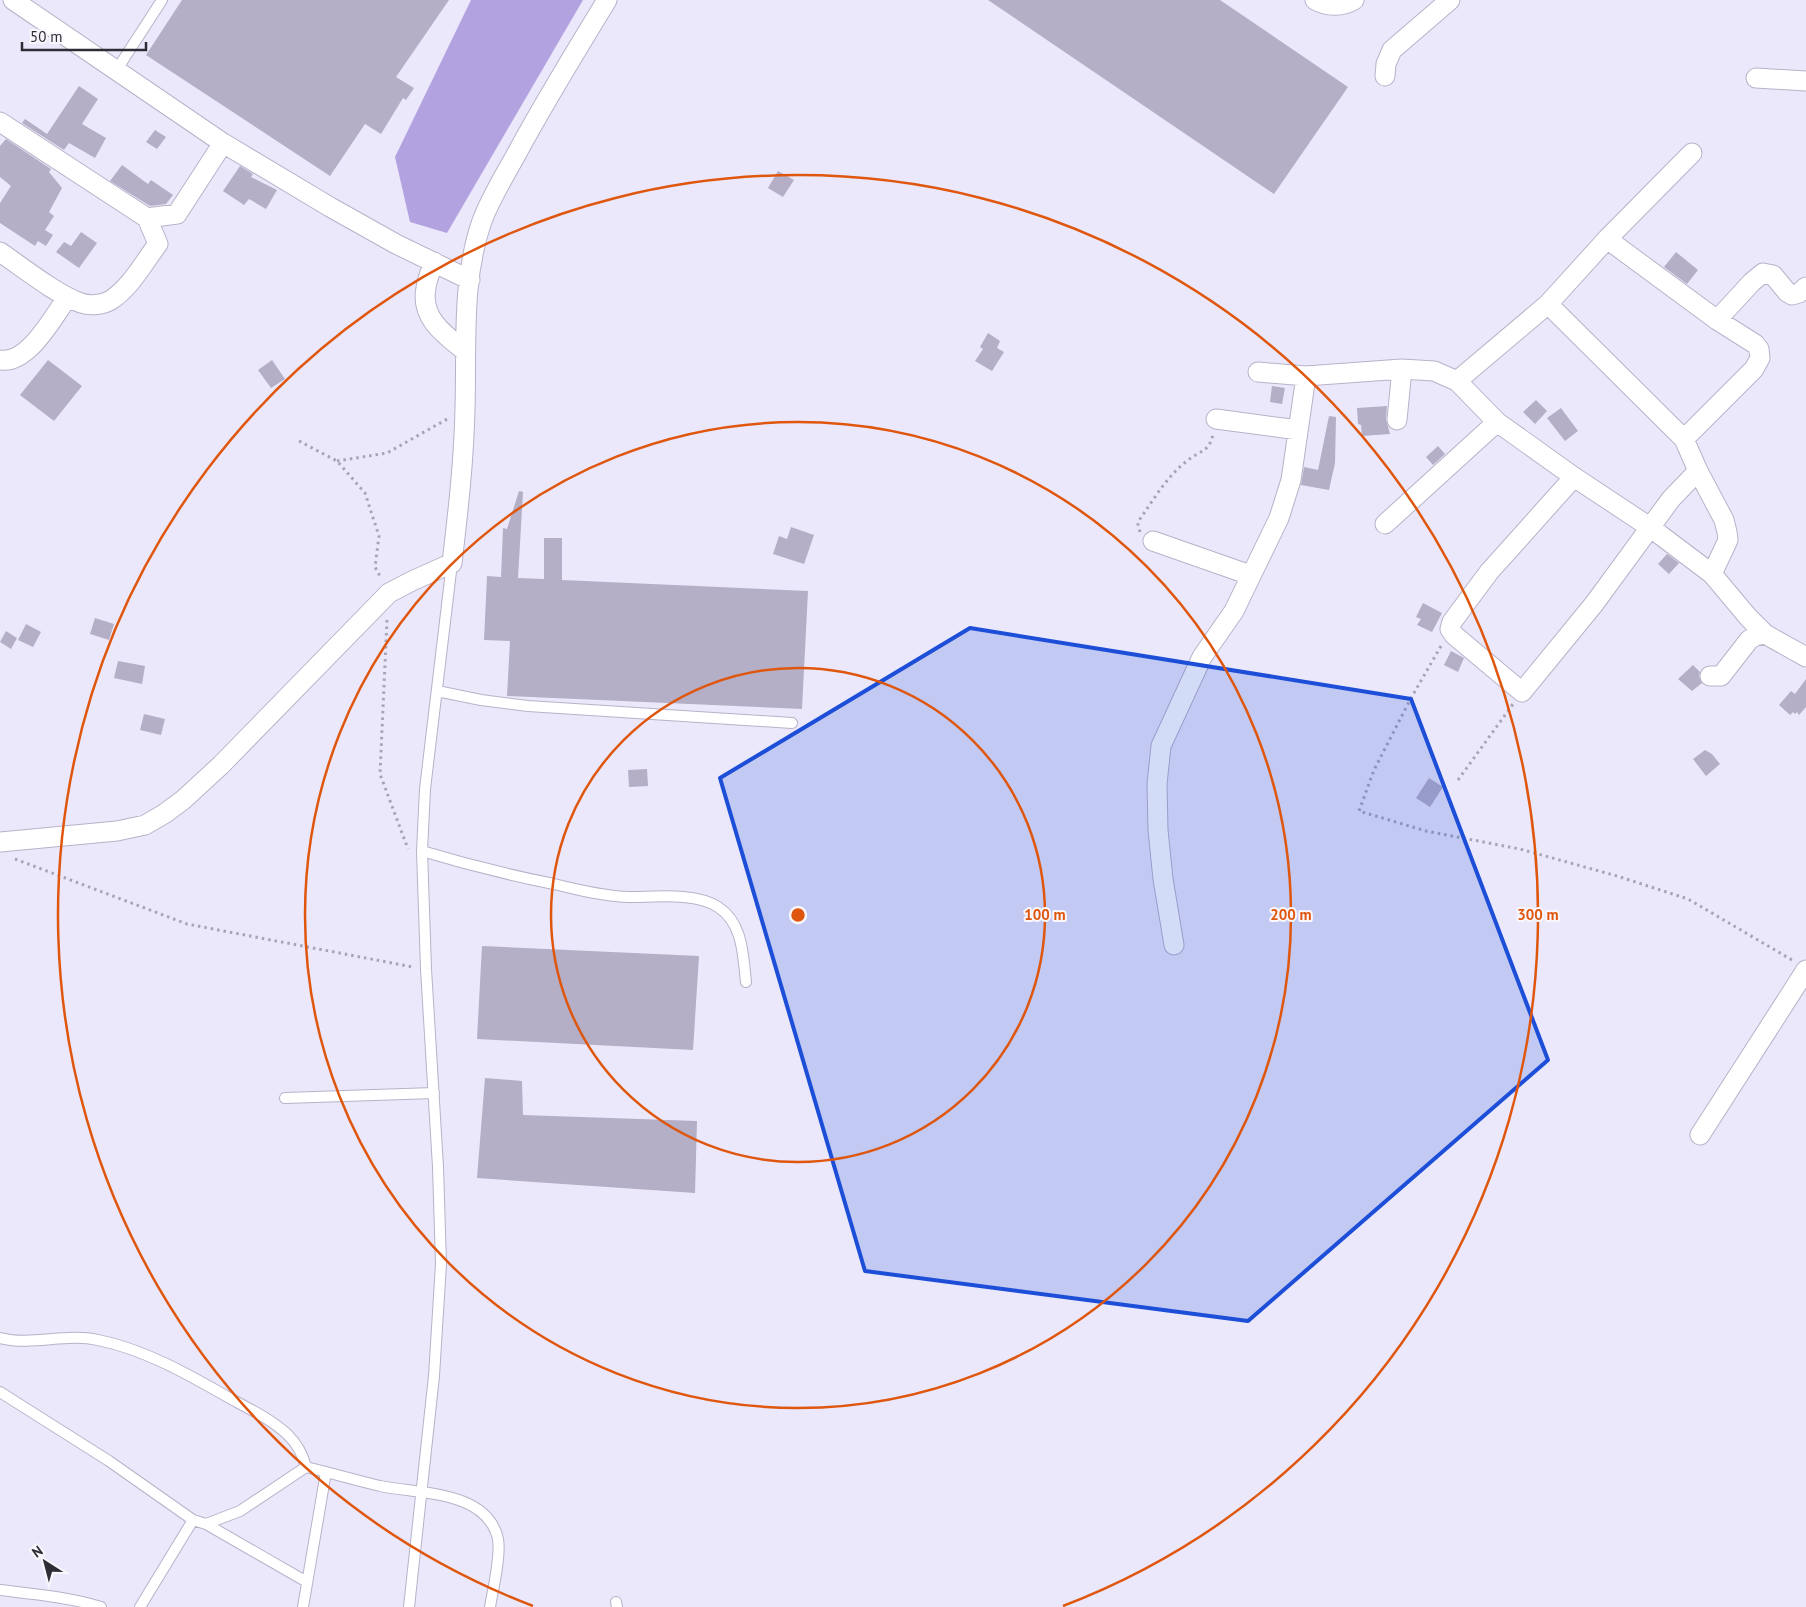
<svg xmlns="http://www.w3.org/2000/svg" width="1806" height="1607" font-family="'PT Sans',sans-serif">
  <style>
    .forest { fill: #b2a2df }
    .building { fill: #b4aec6 }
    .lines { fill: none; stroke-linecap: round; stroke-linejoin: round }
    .service-casing { stroke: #b8b2c9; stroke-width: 12 }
    .minor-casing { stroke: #b8b2c9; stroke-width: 21 }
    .path { stroke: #a8a4b4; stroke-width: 3; stroke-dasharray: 2.5 4; stroke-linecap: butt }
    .service { stroke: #fff; stroke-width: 10 }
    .minor { stroke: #fff; stroke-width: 19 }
    .marked { fill: #1d4ed8; fill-opacity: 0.2; stroke: #1d4ed8; stroke-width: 4; stroke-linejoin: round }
    .ring { fill: none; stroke: #df570e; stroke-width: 2.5 }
    .centre { fill: #df570e; stroke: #f9f7fc; stroke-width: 2.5 }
    .ring-label { font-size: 15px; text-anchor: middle; font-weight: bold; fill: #df570e; stroke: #f9f7fc; stroke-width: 4; stroke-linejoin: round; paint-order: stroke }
  </style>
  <rect width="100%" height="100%" fill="#ece8fb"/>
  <path class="forest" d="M471,0h112l-136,233 -37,-11 -15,-65z"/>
  <path class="building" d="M182,0h267l-53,77 18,11 -8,12 -3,-2 -22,36 -16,-10 -35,52 -184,-121z
    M988,0h232l128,87 -74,107z
    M79,86l19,13 -16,25 24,14 -11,20 -26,-15 -5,7 -42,-27 3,-4 22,15z
    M155,130l11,7 -9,12 -11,-7z
    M6,139l45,30 -2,3 13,16 -13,24 5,4 -9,14 8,5 -7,11 -8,-5 -3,5 -35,-23v-20l11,-17 -11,-9v-31z
    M122,165l26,19 3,-4 22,15 -7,9 -16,2 -40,-25z
    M240,166l13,8 -2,3 26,13 -11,19 -17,-10 -5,6 -21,-14z
    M778,171l16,9 -11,17 -15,-9z
    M81,232l16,11 -18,25 -23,-16 8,-10 7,4z
    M1676,252l22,18 -11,14 -23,-17z
    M988,333l12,8 -3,7 7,4 -12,19 -17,-10 8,-12 -3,-2z
    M48,360l34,26 -28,35 -34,-26z
    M272,360l13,19 -14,9 -13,-18z
    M1272,386l13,2 -3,16 -12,-2z
    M1536,400l11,11 -12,13 -12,-12z
    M1387,406l-1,13 4,15 -28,2 -1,-11 -3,-1 -1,-16z
    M1561,408l17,23 -13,10 -18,-23z
    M1329,416l7,1 -1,46 -6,27 -28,-5 3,-18 14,3z
    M1438,446l7,8 -12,11 -7,-8z
    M519,491l4,1 -5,86 26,1v-41h18v42l246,11 -6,118 -295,-13 3,-55 -26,-1 3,-64 14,1 2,-49 4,1z
    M791,527l23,8 -10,29 -31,-10 6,-18 8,3z
    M1667,554l12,9 -10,11 -11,-10z
    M1423,603l19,10 -10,19 -15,-7 4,-6 -5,-2z
    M95,618l19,6 -5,16 -19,-6z
    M26,624l15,8 -8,15 -15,-7z
    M6,631l11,7 -6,11 -11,-7z
    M1451,651l13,7 -6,14 -14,-7z
    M118,661l27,5 -3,18 -28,-6z
    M1693,665l7,7 -1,4 3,7 -10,8 -14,-12z
    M1806,679v28l-7,8 -2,-3 -2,2 -2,-2 -3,3 -11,-10 12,-14 4,3z
    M144,714l21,5 -4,16 -21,-5z
    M1705,750l7,4 8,10 -14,12 -13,-17z
    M647,769l1,17 -19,1 -1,-17z
    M1429,778l14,9 -13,20 -14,-9z
    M482,946l217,10 -6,94 -216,-11z
    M485,1078l37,3 1,34 174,6 -2,72 -218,-15z"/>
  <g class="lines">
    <defs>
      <path id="service" d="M116,71l46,-71
        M437,691l44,9 47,6 264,17
        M422,851c43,13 87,24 132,33 24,6 49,12 75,13 25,0 67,-5 89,10 25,16 25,48 28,75
        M285,1098l149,-5
        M0,1338c32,8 66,-5 98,2 49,10 93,36 135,60 19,10 39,20 55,35 9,9 15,20 18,32 25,6 49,13 74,19 38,8 107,4 118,53 3,17 -5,50 -8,68
        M0,1392l109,69 84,59 13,4 34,-13 66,-44
        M206,1524l101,58
        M0,1590c34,4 68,7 101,17
        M616,1602l1,5
        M140,1607l53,-87
        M303,1607l23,-135
        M409,1607l25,-231 7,-112 -3,-97 -12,-198 -4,-118 3,-62 27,-226"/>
      <path id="minor" d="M13,0l210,143 107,64 66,37 74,36
        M1315,0c12,7 27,7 39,0
        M1385,76l1,-12 6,-14 58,-50
        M1756,78l50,3
        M0,122l147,96
        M1607,239l110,81 38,24 4,5 1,9 -6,11 -70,70
        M0,252c22,15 57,43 81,51 9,3 22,2 30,-3 20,-13 33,-38 47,-56l-11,-26 30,-4 46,-71
        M434,262c-3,8 -7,17 -8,26 -6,30 19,47 39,63
        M1548,304l59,-65 85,-86
        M1717,320l35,-38 11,-9 10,2 14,17 5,3 7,-2 7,-6
        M0,360c28,5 53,-43 67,-62
        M1258,372l48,4
        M1457,381l91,-77 136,135 14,32 26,49 3,12 1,8 -16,34 36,43 17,17 41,23
        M1216,419l82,11
        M1397,420l5,-51
        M1574,477l-85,95 -37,50 -2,7 4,6 68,57 72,-88 77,-105 27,-28
        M1385,524l112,-102
        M1153,541l97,34
        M1710,676h11l28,-36 6,-4 10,-2
        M0,842l117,-11 28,-6 19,-11 19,-14 38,-35 168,-172 23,-12 40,-18c6,-51 12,-103 13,-155 2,-62 -4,-127 17,-187 9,-24 23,-46 35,-68 28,-52 59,-102 90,-153
        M1174,945l-11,-66 -5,-49 -1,-46 4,-38 41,-89 32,-46 45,-93 12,-38 15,-104 96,-7 32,2 23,10 40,41 77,55 77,51 61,46
        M1700,1135l106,-165"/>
    </defs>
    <use href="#service" class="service-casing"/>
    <use href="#minor" class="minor-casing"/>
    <path class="path" d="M299,441l38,20 28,32 14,43 -4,31 6,11
      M337,461l50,-8 62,-35
      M1140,532l-2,-8 2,-5c14,-20 27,-43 47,-58 13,-11 22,-8 26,-27
      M387,620l-7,154 28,75
      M1441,646l-31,54 -36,70 -15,41 67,20 94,18 97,27 71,23 104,61
      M1458,780l55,-76
      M15,859l172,65 226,43"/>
    <use href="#service" class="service"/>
    <use href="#minor" class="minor"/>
  </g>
  <path class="marked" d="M970,628l441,71 137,361 -300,261 -383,-50 -145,-493z"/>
  <g class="ring">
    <circle cx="798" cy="915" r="247"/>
    <circle cx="798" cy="915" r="493"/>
    <path d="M533 1606A740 740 0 1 1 1063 1606"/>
  </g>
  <circle cx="798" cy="915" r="8" class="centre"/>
  <g class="ring-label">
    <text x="1045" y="920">100 m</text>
    <text x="1291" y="920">200 m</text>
    <text x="1538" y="920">300 m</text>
  </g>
  <g transform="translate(45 1562) rotate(324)" stroke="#f9f7fc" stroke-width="4" paint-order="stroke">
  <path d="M0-4L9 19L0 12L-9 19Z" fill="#2e2c35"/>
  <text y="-8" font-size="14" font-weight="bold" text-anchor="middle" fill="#2e2c35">N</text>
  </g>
  <path d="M22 42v8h124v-8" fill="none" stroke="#2e2c35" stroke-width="2.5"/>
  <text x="30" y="42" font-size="15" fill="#2e2c35" stroke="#f9f7fc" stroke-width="4" paint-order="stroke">50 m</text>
</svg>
